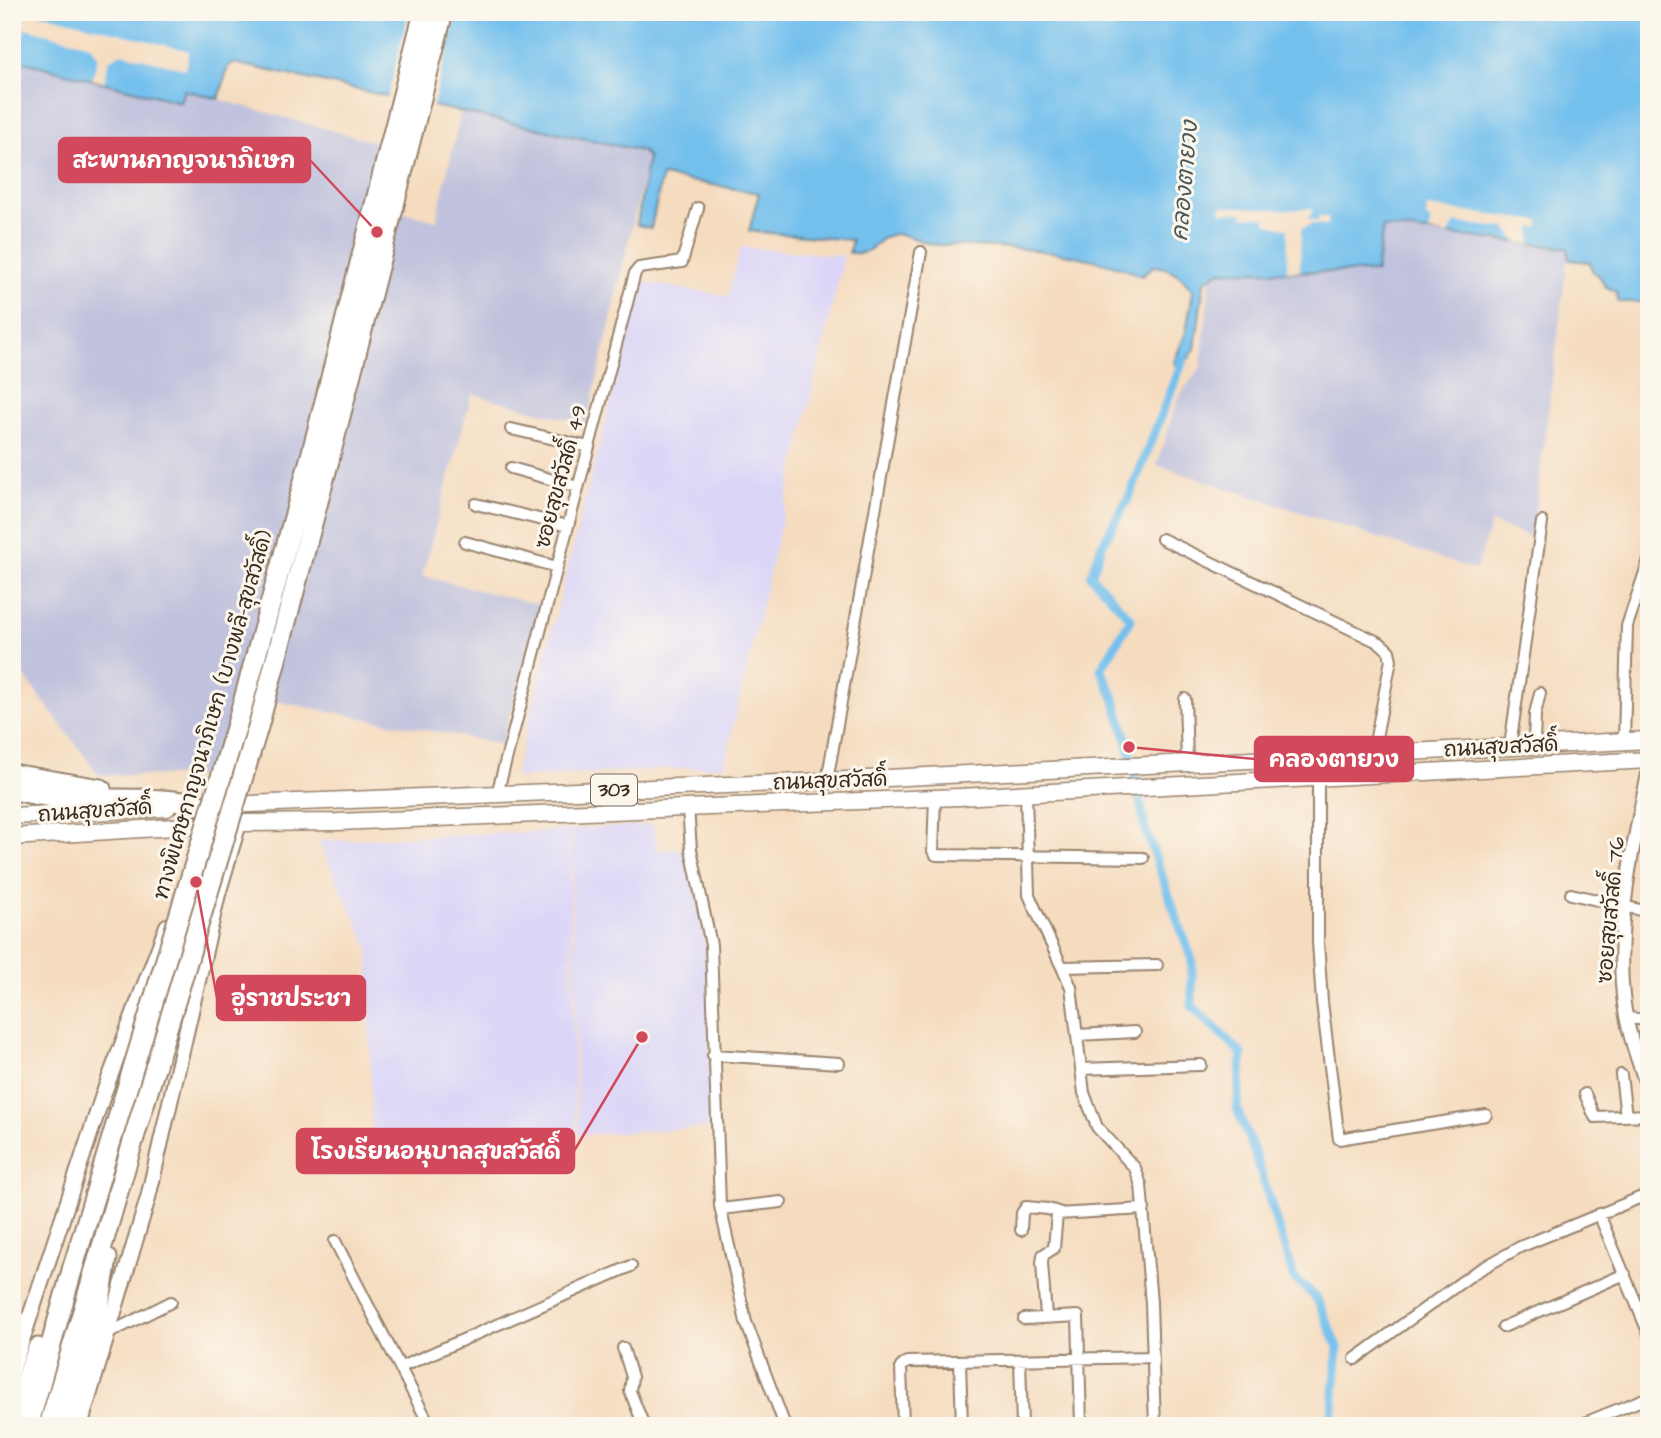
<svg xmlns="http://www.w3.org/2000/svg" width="1661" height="1438" font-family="'Architects Daughter','Playpen Sans Thai',sans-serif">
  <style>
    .built { fill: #dbd6f7 }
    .industrial { fill: #c1c2dd }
    .water { fill: #73c0ed; stroke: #577586; stroke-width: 2 }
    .pier { fill: #f5dcbf }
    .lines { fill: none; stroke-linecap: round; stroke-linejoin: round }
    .canal { stroke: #73c0ed; stroke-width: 9 }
    .minor-casing { stroke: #98836e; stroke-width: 14 }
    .tertiary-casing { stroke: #98836e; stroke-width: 16 }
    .secondary-casing { stroke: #98836e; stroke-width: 18 }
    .primary-casing { stroke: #98836e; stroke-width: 19 }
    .motorway-casing { stroke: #98836e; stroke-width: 23 }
    .minor { stroke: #fff; stroke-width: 10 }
    .tertiary { stroke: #fff; stroke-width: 12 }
    .secondary { stroke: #fff; stroke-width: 14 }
    .primary { stroke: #fff; stroke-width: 16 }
    .motorway { stroke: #fff; stroke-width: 19 }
    .motorway-bridge-casing { stroke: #98836e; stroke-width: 23; stroke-linecap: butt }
    .motorway-bridge { stroke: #fff; stroke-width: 19 }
    .labels { text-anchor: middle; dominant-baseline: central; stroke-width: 6; stroke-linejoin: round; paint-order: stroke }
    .shield { fill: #fbf7ec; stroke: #75685c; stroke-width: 2 }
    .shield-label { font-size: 19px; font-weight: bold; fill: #3b2a1e }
    .street-label { font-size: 21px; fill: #3b2a1e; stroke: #fbf7ec }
    .water-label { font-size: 23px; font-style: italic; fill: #4c575c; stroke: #fbf7ec }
    .leader { fill: none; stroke: #d1495b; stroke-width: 2.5 }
    .callout-dot { fill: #d1495b; stroke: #fbf7ec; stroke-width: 2.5 }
    .callout { fill: #d1495b; stroke: #d1495b; stroke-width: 2.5 }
    .callout-label { font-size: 23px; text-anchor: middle; font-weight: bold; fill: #fff }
  </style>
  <rect width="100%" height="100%" fill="#fbf7ec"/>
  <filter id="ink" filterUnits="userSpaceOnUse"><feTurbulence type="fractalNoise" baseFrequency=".0143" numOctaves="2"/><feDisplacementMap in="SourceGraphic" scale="14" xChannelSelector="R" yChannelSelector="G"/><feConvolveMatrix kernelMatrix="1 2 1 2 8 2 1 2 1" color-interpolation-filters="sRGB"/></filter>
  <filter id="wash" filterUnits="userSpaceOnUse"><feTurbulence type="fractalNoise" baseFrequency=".00686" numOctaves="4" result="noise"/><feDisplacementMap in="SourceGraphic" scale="28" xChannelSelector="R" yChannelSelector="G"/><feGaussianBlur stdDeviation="1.57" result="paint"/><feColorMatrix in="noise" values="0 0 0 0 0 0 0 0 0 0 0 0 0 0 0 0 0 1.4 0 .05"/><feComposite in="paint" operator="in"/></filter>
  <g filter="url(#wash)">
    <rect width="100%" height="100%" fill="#f5dcbf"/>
    <path class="built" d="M741,247l103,9 -120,510 -210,12 127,-496 87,14z
      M653,825l5,25 29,-1 20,97 4,181 -133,8 -7,-306z
      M569,830l7,306 -204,33 -3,-222 -51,-106z"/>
    <path class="industrial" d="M12,59l167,43 5,-12 216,59 -11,59 47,13 25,-109 181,39 6,6 -61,267 -115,-30 -50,182 118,29 -39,139 -227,-43 -70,75 -105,-1 -87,-115z
      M1383,227l186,21 -37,289 -41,-14 -15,47 -319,-105 21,-67 23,-31 9,-87 10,-10 156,2z"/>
    <path class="water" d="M12,12h1637v290h-31l-2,-10 -11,-6 -4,-8 -9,-8 -2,-8 -21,-2 -1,-12 -185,-21 -7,45 -156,-1 -16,11 -9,67 -14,20 -7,-7 12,-30 7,-41c-11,-15 -21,-24 -40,-25l-11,10c-58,-26 -139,-30 -203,-31 -14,0 -27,-10 -41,-11 -16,-1 -21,13 -33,18 -4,2 -11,1 -16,1l3,-13 -103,-9 10,-38 -97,-17 -11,52 -14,-3 11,-68 -6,-6 -408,-88 -6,3 -9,33 -35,-9 -4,12 -168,-43z"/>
    <path class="pier" d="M12,12h23l154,39 -4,18 -63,-16 -13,7 -5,22 -12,-3 6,-22 -8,-12 -65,-17 -10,31h-3z
      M409,12h48l-25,97 -45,-10z
      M1221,206l69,4 22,-2 -1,7 -4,3 11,3 1,-4h9v8l-16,-1 -11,5 -1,42h-13l1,-42 -22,-6v-6h-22l-1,-5 -22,1z
      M1427,207l113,14 -1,6 -8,1v16l-13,-1 -12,-15 -51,-5 -7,12 -19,-3 1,-12 -4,-2z"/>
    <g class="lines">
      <path class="canal" d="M1184,358l-54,137 -28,50 -11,31 40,43 -30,50 13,29 15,49 17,84 46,129v46l50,48 -5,55 17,42 40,127 23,21 21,48 -6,70 3,9"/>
    </g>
  </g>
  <g filter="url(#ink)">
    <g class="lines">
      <defs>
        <path id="minor" d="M511,429l78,18
          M511,468l67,19
          M476,504l92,22
          M1162,539l218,104 9,8 2,9 -18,93
          M465,542l92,25
          M1185,699l2,63
          M1624,741l3,-115 22,-66
          M1534,744l1,-30 5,-21
          M1510,746l32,-224
          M1318,777v165l4,60 17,137 147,-24
          M827,781l94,-529
          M1026,793l3,102 42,92 13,106 13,34 38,41 6,17 10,118 4,123
          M497,794l138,-521 4,-5 43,-6 16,-54
          M935,798l-2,53 3,4 207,3
          M688,807l3,42 20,96 9,261 26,116 39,104
          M1571,894l78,18
          M1063,967l94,-2
          M1627,1018l22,2
          M1077,1035l58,-3
          M713,1055l126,8
          M1081,1069l120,-4
          M1621,1075l5,41
          M1585,1094l10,23 54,-2
          M721,1209l60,-7
          M1599,1214l50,120
          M1021,1230l1,-17 4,-6 22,2 13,4
          M335,1241l95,185
          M1046,1317l-4,-54 1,-8 11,-7 3,-34 87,-5
          M1024,1319l54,-3 3,110
          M1503,1327l122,-53
          M107,1334l64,-32
          M623,1348l9,29 -2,14 14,35
          M1355,1359l119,-86 46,-26 129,-53
          M1020,1360l2,66
          M960,1362l2,64
          M401,1367l230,-101
          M903,1426l-2,-59 6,-5 245,-5
          M1577,1426l72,-29"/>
        <path id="tertiary" d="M1649,770c-16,72 -35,161 -25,234 4,30 15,60 25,88"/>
        <path id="secondary" d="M12,1371l91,-276 64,-169
          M80,1426l68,-228 70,-304 21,-71"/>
        <path id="primary" d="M224,805l603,-24 822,-41
          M12,816l155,-8
          M12,837l227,-14 98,-1 622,-25 690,-37"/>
        <path id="motorway" d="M311,456l113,-444
          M329,460l114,-448
          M12,774l89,15
          M12,789c62,19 129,2 192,17
          M12,1419l26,-71
          M28,1426l45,-159
          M49,1426l87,-295
          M67,1426l29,-102 11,-66"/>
      </defs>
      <use href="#minor" class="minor-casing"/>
      <use href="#tertiary" class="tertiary-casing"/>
      <use href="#secondary" class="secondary-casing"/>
      <use href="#primary" class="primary-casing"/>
      <use href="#motorway" class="motorway-casing"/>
      <use href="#minor" class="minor"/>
      <use href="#tertiary" class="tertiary"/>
      <use href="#secondary" class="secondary"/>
      <use href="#primary" class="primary"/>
      <use href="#motorway" class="motorway"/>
      <defs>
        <path id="motorway-bridge" d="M136,1131l122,-404 71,-267
          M73,1267l165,-546 73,-265"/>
      </defs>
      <use href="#motorway-bridge" class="motorway-bridge-casing"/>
      <use href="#motorway-bridge" class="motorway-bridge"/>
    </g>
  </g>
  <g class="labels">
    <rect class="shield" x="591" y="774.5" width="46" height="31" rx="5"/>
    <g class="shield-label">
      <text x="614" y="790">303</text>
    </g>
    <g class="street-label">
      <text transform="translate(561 477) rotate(-75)">ซอยสุขสวัสดิ์ 49</text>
      <text transform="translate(213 715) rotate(-74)">ทางพิเศษกาญจนาภิเษก (บางพลี-สุขสวัสดิ์)</text>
      <text transform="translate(1501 747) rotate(-3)">ถนนสุขสวัสดิ์</text>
      <text transform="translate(830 781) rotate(-2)">ถนนสุขสวัสดิ์</text>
      <text transform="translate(95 811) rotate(-4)">ถนนสุขสวัสดิ์</text>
      <text transform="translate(1611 910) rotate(-85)">ซอยสุขสวัสดิ์ 76</text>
    </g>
    <g class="water-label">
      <text transform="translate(1185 181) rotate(-85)">คลองตายวง</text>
    </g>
  </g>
  <path class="leader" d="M377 232L310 160M1129 747L1255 759M196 882L217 998M642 1037L574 1151"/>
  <g class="callout-dot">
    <circle cx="377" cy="232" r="7"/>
    <circle cx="1129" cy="747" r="7"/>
    <circle cx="196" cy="882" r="7"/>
    <circle cx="642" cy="1037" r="7"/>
  </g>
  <g class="callout">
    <rect x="59" y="138" width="251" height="44" rx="7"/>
    <rect x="1255" y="737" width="158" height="44" rx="7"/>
    <rect x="217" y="976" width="148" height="44" rx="7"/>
    <rect x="297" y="1129" width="277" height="44" rx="7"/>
  </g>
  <g class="callout-label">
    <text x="184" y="168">สะพานกาญจนาภิเษก</text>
    <text x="1334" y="767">คลองตายวง</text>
    <text x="291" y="1006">อู่ราชประชา</text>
    <text x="436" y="1159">โรงเรียนอนุบาลสุขสวัสดิ์</text>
  </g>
  <rect width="1661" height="1438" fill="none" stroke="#fbf7ec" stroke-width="42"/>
</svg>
